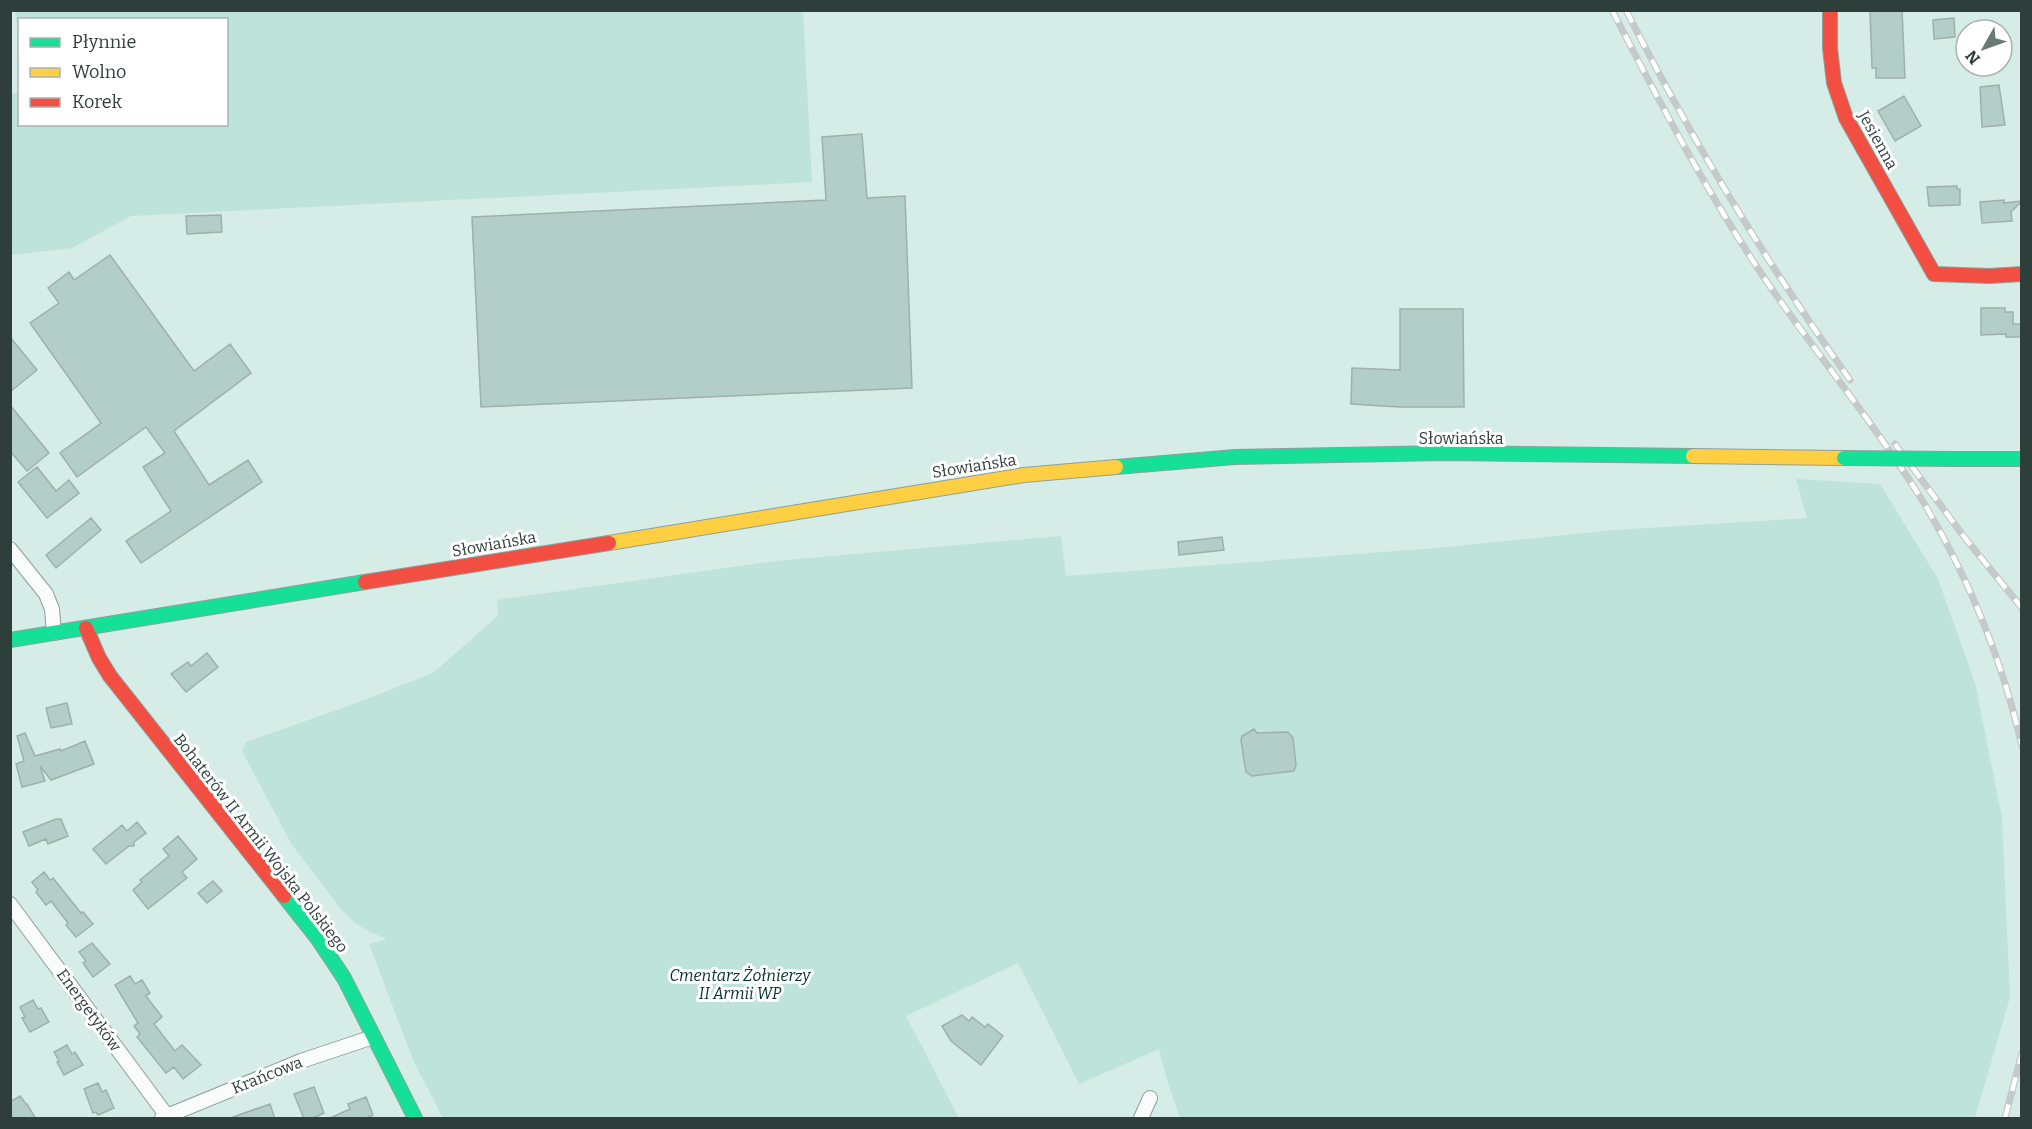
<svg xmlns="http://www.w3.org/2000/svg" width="2032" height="1129" font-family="Bitter,serif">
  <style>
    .green { fill: #bde3db }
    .building { fill: #b3cdc9; stroke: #9eb0ac; stroke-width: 1.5 }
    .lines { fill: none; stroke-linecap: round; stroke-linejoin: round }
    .street-casing { stroke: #8e9f9c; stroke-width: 16 }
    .fast-casing { stroke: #8e9f9c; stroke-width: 16 }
    .slow-casing { stroke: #8e9f9c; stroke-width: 16 }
    .jam-casing { stroke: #8e9f9c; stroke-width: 16 }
    .street { stroke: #f9fcfb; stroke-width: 14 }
    .fast { stroke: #16e098; stroke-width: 14 }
    .slow { stroke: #ffcf43; stroke-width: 14 }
    .jam { stroke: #f24e42; stroke-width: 14 }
    .rail-casing { stroke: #c3cac8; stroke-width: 7 }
    .rail { stroke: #fff; stroke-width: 4.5; stroke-dasharray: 14; stroke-linecap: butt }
    .fast-bridge-casing { stroke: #8e9f9c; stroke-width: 16; stroke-linecap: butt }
    .fast-bridge { stroke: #16e098; stroke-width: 14 }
    .labels { text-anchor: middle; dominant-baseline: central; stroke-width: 6; stroke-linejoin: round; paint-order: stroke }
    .street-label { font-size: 16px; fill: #2e3e3b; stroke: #fff }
    .park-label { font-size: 16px; font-style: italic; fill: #05312b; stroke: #fff }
  </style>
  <rect width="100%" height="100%" fill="#d6ece7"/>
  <path class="green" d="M15,11h788l9,171 -681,34 -59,32 -61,7v-161l8,-2 1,32h206v-104h-206l-1,19z
    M1796,479l84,5 58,95 37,104 27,135 8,179 -35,121h-795l-13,-38 -8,-31 -80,35 -61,-121 -112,53 53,102h-516l-29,-56 -45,-118 18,-5 -19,-8 -13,-8 -14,-14 -49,-64 -50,-94 4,-9 105,-37 82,-32 65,-57 -1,-16 278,-39 286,-25 5,40 371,-28 177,-18 193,-12z"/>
  <path class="building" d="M1874,10h28l3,68h-29v-10h-4l-2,-56z
    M1954,18l1,19 -21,2 -1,-19z
    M1999,85l6,40 -23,2 -2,-40z
    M1904,96l17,30 -26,15 -17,-30z
    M862,134l5,64 38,-2 7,192 -431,19 -9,-190 354,-17 -4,-63z
    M1957,186v3h3v16l-31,1 -2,-19z
    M2004,200v3l18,-2 -11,11 1,9 -30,2 -2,-21z
    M221,215l1,17 -35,2 -1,-18z
    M110,255l84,116 36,-27 21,29 -77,58 35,54 39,-25 14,22 -121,81 -15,-22 45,-30 -28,-44 22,-14 -19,-26 -69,50 -17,-24 41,-30 -71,-100 29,-20 -11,-15 21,-16 5,8z
    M1981,308h24v4h8v12h9v13h-16v-3l-25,1z
    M1400,309h63l1,98h-64l-49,-3 1,-36 48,2z
    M10,337l27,33 -27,22z
    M10,405l39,48 -22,18 -17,-20z
    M37,467l19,24 13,-11 10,13 -32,25 -29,-36z
    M91,518l10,12 -45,38 -10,-13z
    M1222,537l2,13 -45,5 -1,-13z
    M207,653l11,14 -32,25 -15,-18 17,-12 3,4z
    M67,703l5,21 -21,4 -5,-20z
    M1254,729l3,4 31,-1 5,6 3,27 -2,6 -42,5 -6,-4 -5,-32 1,-4z
    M25,733l10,23 25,-7 1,2 24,-10 9,23 -43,16 -11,-14 5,15 -23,6 -6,-23 8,-3 -7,-25z
    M56,819h5l7,17 -20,8 -2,-5 -17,7 -6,-14z
    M137,822l9,11 -12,9v4h-5l-23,18 -13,-15 29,-24 5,6z
    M178,836l19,23 -15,13 5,6 -39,31 -15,-19 9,-8 -2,-2 29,-24 -6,-7z
    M44,872l6,8 3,-2 28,35 2,-1 10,12 -17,13 -10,-12 2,-2 -17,-22 -5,4 -10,-13 2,-2 -6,-8z
    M213,881l9,10 -15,12 -9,-10z
    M92,943l18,21 -17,13 -10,-14 3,-2 -7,-9z
    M130,976l5,8 7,-4 8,13 -4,3 16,21 -8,7 21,27 7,-6 19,20 -18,14 -9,-12 -8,6 -29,-36 3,-3 -6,-8 4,-3 -23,-38z
    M33,1000l5,9 3,-1 8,14 -19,10 -8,-14 3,-1 -5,-10z
    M962,1015l7,6 3,-4 13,10 3,-3 15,12 -22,29 -30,-24 -9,-15z
    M67,1045l5,9 3,-2 8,13 -19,10 -7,-13 2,-1 -5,-9z
    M98,1083l4,9 4,-2 8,18 -16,7 -2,-3 -3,1 -9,-24z
    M314,1087l10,26 -13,6h-7l-10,-25z
    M20,1096l6,8h1l9,15h-26v-17z
    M366,1097l7,18 -9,4h-36l22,-10 -2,-5z
    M270,1104l5,15h-41l-1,-2z"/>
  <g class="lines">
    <defs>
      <path id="street" d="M10,549l36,45 6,15 2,24
        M10,904l157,212
        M162,1118l139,-57 72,-24
        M1141,1118l9,-20"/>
      <path id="fast" d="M1953,459h69
        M1116,467l119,-10 211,-4 247,3
        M10,640l355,-58
        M284,896l34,43 26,39 71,140"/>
      <path id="slow" d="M1693,456l151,2
        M609,543l415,-68 92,-8"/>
      <path id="jam" d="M1830,10v38l4,35 12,35 88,156 56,2 32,-2
        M365,582l244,-39
        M86,628l13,30 11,18 174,220"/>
    </defs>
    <use href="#street" class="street-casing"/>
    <use href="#fast" class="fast-casing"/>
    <use href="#slow" class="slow-casing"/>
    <use href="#jam" class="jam-casing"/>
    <use href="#street" class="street"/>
    <use href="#fast" class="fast"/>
    <use href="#slow" class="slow"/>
    <use href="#jam" class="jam"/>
    <defs>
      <path id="rail" d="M1612,10c48,93 96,185 155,272 50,73 108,142 155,218 46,76 80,159 100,246
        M1626,10c65,129 140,252 224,370
        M1895,444l70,94 57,70
        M2005,1118l17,-65"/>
    </defs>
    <use href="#rail" class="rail-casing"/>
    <use href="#rail" class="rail"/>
    <defs>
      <path id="fast-bridge" d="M1844,458l109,1"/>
    </defs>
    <use href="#fast-bridge" class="fast-bridge-casing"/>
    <use href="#fast-bridge" class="fast-bridge"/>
  </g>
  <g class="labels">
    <g class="street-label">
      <text transform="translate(1878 140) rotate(61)">Jesienna</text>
      <text x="1461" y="438">Słowiańska</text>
      <text transform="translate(974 466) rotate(-9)">Słowiańska</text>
      <text transform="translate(494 544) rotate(-10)">Słowiańska</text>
      <text transform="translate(261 843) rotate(52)">Bohaterów II Armii Wojska Polskiego</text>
      <text transform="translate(89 1010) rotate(54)">Energetyków</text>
      <text transform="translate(267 1075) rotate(-22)">Krańcowa</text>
    </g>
    <g class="park-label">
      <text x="740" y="975">Cmentarz Żołnierzy<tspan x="740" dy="18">II Armii WP</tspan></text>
    </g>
  </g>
  <rect width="2032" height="1129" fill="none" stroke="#2e3e3b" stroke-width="24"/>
  <rect x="18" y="18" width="210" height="108" fill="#ffffff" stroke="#abb2b1" stroke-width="1.5"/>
  <rect x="30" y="38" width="30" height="9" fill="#16e098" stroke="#abb2b1" stroke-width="1.5"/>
  <text x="72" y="48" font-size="18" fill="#2e3e3b">Płynnie</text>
  <rect x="30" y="68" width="30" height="9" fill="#ffcf43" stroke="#abb2b1" stroke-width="1.5"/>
  <text x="72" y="78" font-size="18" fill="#2e3e3b">Wolno</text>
  <rect x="30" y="98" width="30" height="9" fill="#f24e42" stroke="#abb2b1" stroke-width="1.5"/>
  <text x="72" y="108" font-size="18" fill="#2e3e3b">Korek</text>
  <g transform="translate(1984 48) rotate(230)"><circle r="28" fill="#ffffff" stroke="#abb2b1" stroke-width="1.5"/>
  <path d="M0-4.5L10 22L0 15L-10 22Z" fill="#697b77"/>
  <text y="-9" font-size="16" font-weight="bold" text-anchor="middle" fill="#2e3e3b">N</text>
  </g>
</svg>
